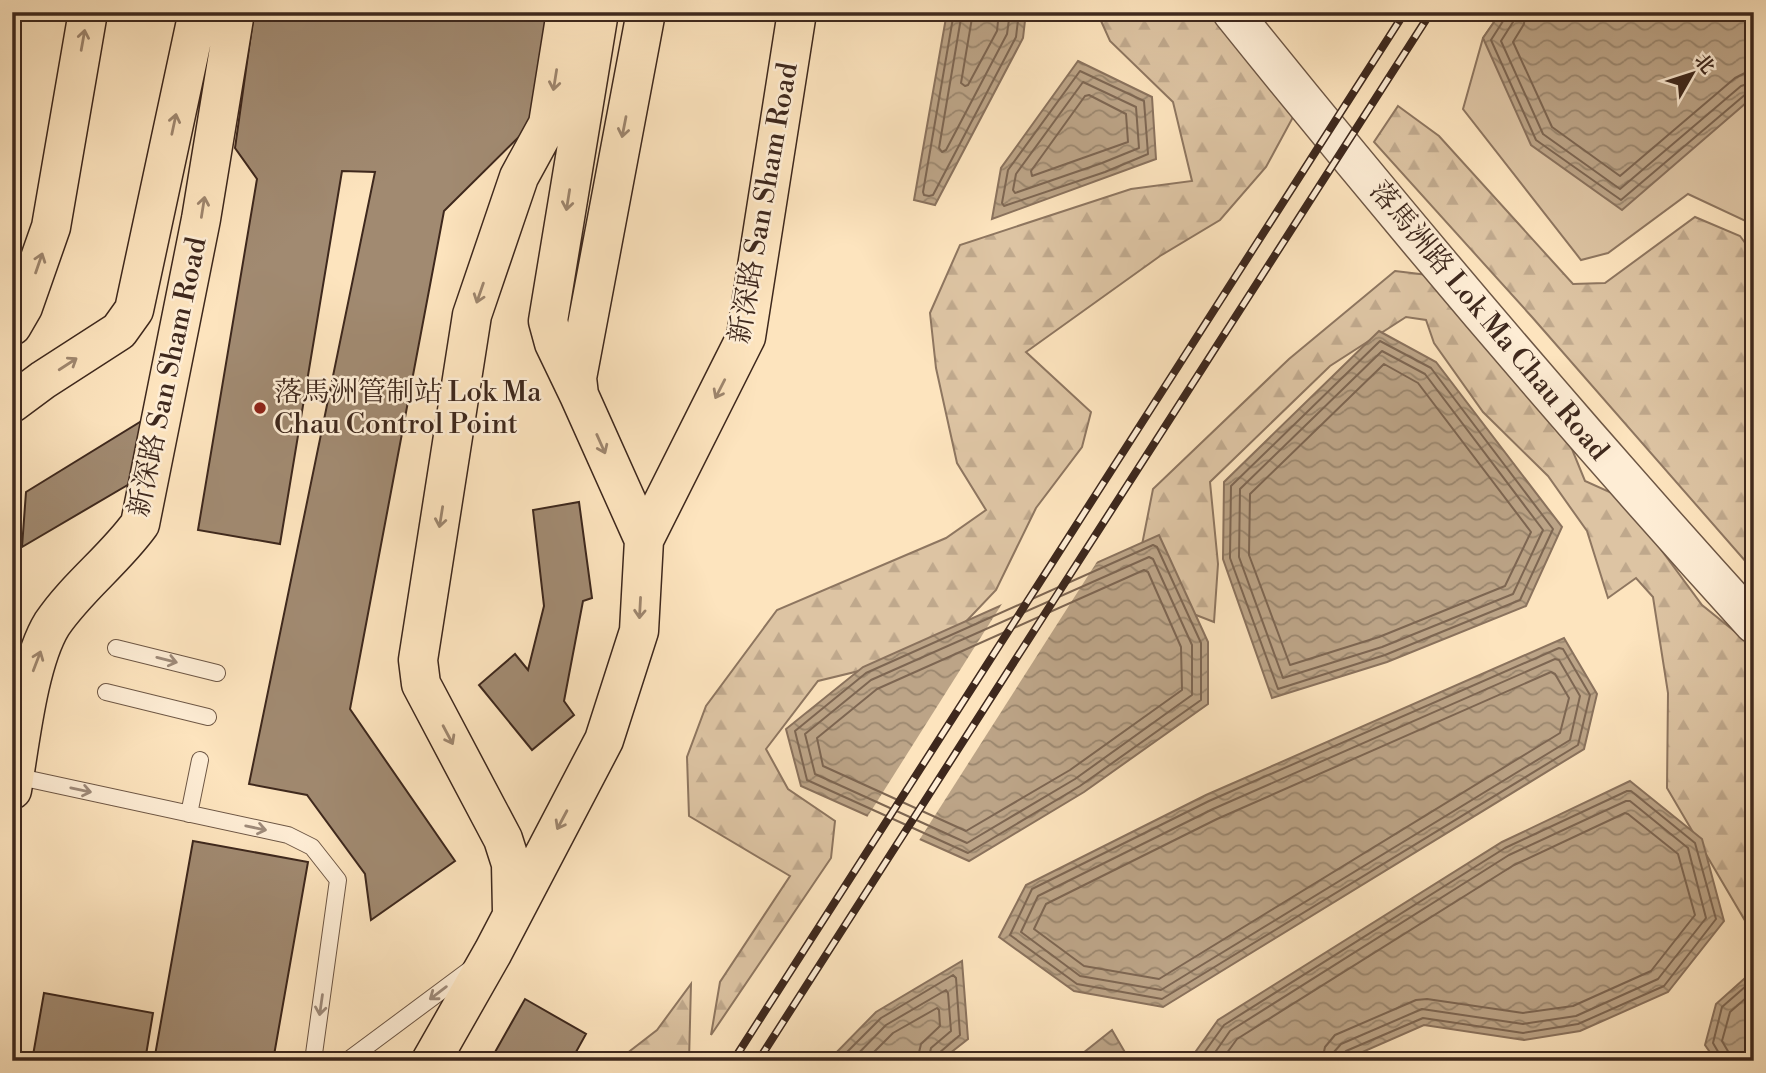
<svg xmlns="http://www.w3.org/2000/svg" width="1766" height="1073" font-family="'Libre Bodoni','Noto Serif SC',serif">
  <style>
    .grass { fill: #ddc4a3; stroke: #8e7660; stroke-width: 2 }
    .forest { fill: url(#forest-firs); stroke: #8e7660; stroke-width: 2 }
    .water { fill: url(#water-waves); stroke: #8a725d; stroke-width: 2 }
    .pier { fill: #fde4be }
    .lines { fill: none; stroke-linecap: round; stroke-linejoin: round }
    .shore { stroke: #7d6652; stroke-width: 2 }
    .building { fill: #a18a71; stroke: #3e281d; stroke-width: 2 }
    .service-casing { stroke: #6e5745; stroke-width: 18 }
    .tertiary-casing { stroke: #6e5745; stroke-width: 41 }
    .primary-casing { stroke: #3e281d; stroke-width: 41 }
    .service { stroke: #feedd5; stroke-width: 16 }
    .tertiary { stroke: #feedd5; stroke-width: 38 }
    .primary { stroke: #fde4be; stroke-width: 38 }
    .rail-casing { stroke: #3e281d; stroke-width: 8 }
    .rail { stroke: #feedd5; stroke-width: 5; stroke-dasharray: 16; stroke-linecap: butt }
    .oneway { stroke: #9e866e }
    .oneway2 { stroke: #9e8a79 }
    .poi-dot { fill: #8f2418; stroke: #feedd5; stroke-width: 2.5 }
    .labels { text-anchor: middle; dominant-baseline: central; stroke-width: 5; stroke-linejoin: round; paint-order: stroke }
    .street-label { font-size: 28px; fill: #3e281d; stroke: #feedd5 }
    .poi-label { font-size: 28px; fill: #3e281d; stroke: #feedd5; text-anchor: start }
  </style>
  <defs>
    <pattern id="forest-firs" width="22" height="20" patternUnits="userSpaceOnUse" patternTransform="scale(1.75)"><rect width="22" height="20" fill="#ddc4a3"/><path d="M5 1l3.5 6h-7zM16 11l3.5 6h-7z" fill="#bfa88c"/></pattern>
    <pattern id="water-waves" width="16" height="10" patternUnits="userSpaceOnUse" patternTransform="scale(1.75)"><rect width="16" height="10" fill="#bca487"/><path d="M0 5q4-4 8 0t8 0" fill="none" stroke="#9a866e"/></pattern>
  </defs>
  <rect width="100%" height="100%" fill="#fde4be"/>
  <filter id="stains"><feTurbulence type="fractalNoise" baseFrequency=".00286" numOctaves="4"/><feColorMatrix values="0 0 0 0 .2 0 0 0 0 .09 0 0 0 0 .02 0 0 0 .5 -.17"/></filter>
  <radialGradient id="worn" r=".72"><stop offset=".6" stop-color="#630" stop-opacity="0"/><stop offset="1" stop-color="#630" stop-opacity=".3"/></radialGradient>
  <path class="grass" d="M1501,12h253v213l-66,-31 -80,59 -27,7 -118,-151 20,-71z"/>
  <path class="forest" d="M1097,12h137l71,83 -39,72 -46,53 -60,36 -134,96 65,60 -9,35 -46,61 -40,82 -59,62 -119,29 -52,68 22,40 47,32 -4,37 -120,177 9,-53 70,-106 -101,-60 -2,-59 19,-51 71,-96 169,-72 40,-28 -29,-47 -21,-95 -6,-55 30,-68 171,-56 61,-8 -19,-79 -63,-61z
    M1398,106l41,30 134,148 32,-1 90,-66 45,19 14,19v316l-222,-254 -158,-175z
    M1395,271l33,4 137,157 20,49 38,17 79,107 52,42v275l-7,2 -80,-136 1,-95 -15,-96 -17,-19 -28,20 -21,-67 -39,-55 -65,-64 -49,-69 -8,-23 -20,-3 -76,49 -120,116 8,82 -4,58 -49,-19 -26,-43 14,-71 136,-130z
    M691,984l-2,77h-72l40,-31z"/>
  <path class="water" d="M947,12h79l-3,26 -88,167 -21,-5z
    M1501,12h253v84l-132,114 -91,-65 -48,-107z
    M1078,61l74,36 4,62 -164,60 9,-51z
    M1379,331l57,31 126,165 -36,79 -139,56 -115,36 -49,-139 1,-77z
    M1159,535l49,107v62l-124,88 -115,69 -168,-75 -15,-57 77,-62z
    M1564,638l33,56 -13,55 -421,258 -89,-16 -75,-54 27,-52 180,-90z
    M1630,781l72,58 22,82 -56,71 -88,39 -56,9 -100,-15 -82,36h-153l29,-41 284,-178z
    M962,961l6,78 -28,22h-112l48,-49z
    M1754,970v91h-38l-11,-16 11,-41z
    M1112,1030l18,31h-57z"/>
  <path class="pier" d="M1100,557l-182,285 -52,-23 139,-220z"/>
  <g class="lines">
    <path class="shore" d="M954,12l-31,180 1,3 5,1 4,-1 83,-158 3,-25
      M962,12l-23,136 3,4 4,-2 61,-116 3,-22
      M973,12l-12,71 4,3 3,-1 29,-54 2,-19
      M1506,12l-1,6 -14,22 45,100 85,60 126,-107 7,-2
      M1515,12l-2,10 -12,19 42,93 77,55 121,-103 13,-4
      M1525,12l-1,12 -11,18 39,85 68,49 115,-98 10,-5 9,-1
      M1080,71l64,30 4,53 -43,18 -101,34 -2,-3 6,-33z
      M1083,82l53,25 3,41 -37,15 -87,30 -2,-3 3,-16z
      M1089,95l37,19 2,28 -96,34 -1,-5 54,-75z
      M1380,341l51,27 122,161 -33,71 -135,55 -107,34 -48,-131 1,-72z
      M1382,351l43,23 118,156 -30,64 -131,53 -99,31 -44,-121 1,-68z
      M1384,364l34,19 113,149 -26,54 -126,51 -89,28 -41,-110 1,-61z
      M1153,545l4,2 44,96v57l-121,86 -112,67 -161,-73 -12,-49 71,-58z
      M1149,557l4,2 39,86v50l-117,84 -108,64 -152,-69 -10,-40 66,-54z
      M1144,570l4,2 33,75 1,43 -112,80 -104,61 -143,-65 -6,-28 60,-49z
      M1559,648l4,1 27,46 -12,50 -416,254 -85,-15 -67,-49 22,-46 177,-88z
      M1555,659l4,1 21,36 -10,44 -409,250 -81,-14 -59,-44 17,-36 175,-87z
      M1551,672l4,2 14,24 -9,35 -401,246 -75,-13 -50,-37 12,-25 171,-85z
      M838,1061l43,-43 72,-43 3,3 4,57 -21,18 -2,8
      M851,1061l35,-36 60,-35 2,3 3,38 -20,17 -3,13
      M865,1061l28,-28 44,-25 2,2 1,16 -19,18 -4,17
      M1198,1061l26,-36 281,-177 122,-57h4l64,52 21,76 -52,67 -86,38 -55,9 -100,-15 -77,33 -4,4v6
      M1209,1061l21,-30 279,-176 117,-54h4l58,47 18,70 -48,61 -82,37 -53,8 -101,-15 -81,35 -7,8 -1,9
      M1221,1061l16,-22 277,-174 111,-52 3,1 50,40 17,61 -44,56 -78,35 -50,7 -96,-14 -11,1 -81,35 -10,12 -3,14
      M1721,1061l-1,-6 -7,-12 9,-36 32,-28
      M1730,1061l-1,-8 -7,-12 8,-29 24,-21"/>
  </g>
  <path class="building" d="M254,12h302l-15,103 -97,96 -94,498 105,152 -84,59 -6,-46 -58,-79 -58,-11 126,-612 -33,-1 -62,373 -82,-14 59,-351 -22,-31z
    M153,414l-10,62 -121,71 4,-55z
    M579,502l13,96 -9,3 -19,100 10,14 -42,35 -53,-65 36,-31 13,16 16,-64 -11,-96z
    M193,841l115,21 -35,199h-119z
    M44,993l109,20 -8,48h-113z
    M525,999l61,35 -15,27h-81z"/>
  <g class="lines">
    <defs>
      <path id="service" d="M116,648l101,25
        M106,692l102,25
        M15,776l273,59 24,12 26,33 -25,181
        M189,814l11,-54
        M347,1061l125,-93"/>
      <path id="tertiary" d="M1232,12c168,209 342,414 522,612"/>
      <path id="primary" d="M12,326l11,-19 28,-80 37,-215
        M579,395l-25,-52 -6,-22 51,-309
        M12,403l31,-23 76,-49 15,-21 64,-298
        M644,540l-65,-145 -2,-17 69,-366
        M12,790c8,-46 16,-127 40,-166 25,-37 62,-64 88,-100l61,-305 34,-207
        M512,912l-1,-48 -8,-25 -82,-155 -3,-24 54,-345 47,-138 29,-53 18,-112
        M431,1061l62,-109 111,-212 35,-109 5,-91 102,-203 51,-325"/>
    </defs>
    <use href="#service" class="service-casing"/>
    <use href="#tertiary" class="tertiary-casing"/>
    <use href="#primary" class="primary-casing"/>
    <use href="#service" class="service"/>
    <use href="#tertiary" class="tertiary"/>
    <use href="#primary" class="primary"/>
    <defs>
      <path id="rail" d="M733,1061l672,-1049
        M758,1061l673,-1049"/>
    </defs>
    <use href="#rail" class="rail-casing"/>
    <use href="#rail" class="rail"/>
  </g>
  <defs><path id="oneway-shaft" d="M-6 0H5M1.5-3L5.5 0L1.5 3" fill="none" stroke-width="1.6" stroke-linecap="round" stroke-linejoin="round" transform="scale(1.75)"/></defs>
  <g class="oneway">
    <use href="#oneway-shaft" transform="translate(83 40) rotate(-80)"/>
    <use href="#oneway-shaft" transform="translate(555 80) rotate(99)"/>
    <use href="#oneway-shaft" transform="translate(174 124) rotate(-78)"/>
    <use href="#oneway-shaft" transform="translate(624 127) rotate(101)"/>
    <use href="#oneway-shaft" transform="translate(568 200) rotate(99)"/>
    <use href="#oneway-shaft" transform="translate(203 207) rotate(-81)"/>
    <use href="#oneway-shaft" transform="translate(39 263) rotate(-71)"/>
    <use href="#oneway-shaft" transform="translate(480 293) rotate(109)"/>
    <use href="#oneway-shaft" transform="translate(68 364) rotate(-33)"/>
    <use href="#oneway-shaft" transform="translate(720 389) rotate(117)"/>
    <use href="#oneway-shaft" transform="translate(601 444) rotate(66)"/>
    <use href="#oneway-shaft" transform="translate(441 517) rotate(99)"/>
    <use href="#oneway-shaft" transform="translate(640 608) rotate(93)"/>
    <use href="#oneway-shaft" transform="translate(37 661) rotate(-69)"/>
    <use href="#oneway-shaft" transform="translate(448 735) rotate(62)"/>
    <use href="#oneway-shaft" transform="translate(562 820) rotate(118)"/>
  </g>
  <g class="oneway2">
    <use href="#oneway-shaft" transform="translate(167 660) rotate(14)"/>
    <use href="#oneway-shaft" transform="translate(81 790) rotate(12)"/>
    <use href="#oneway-shaft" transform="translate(256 828) rotate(12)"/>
    <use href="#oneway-shaft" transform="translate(438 993) rotate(143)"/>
    <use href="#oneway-shaft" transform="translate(321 1005) rotate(98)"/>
  </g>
  <circle class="poi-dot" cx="260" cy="408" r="7"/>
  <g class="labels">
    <g class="street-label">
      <text transform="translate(764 203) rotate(-80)">新深路 San Sham Road</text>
      <text transform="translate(1489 321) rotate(50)">落馬洲路 Lok Ma Chau Road</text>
      <text transform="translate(168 377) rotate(-78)">新深路 San Sham Road</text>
    </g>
    <g class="poi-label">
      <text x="274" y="392">落馬洲管制站 Lok Ma<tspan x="274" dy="32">Chau Control Point</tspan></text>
    </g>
  </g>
  <rect width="1766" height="1073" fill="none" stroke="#fde4be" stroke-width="42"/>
  <rect x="14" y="14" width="1738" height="1045" fill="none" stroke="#3e281d" stroke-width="3.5"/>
  <rect x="21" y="21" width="1724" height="1031" fill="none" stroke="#3e281d" stroke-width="2"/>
  <g transform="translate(1692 74) rotate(51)" stroke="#feedd5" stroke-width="5" paint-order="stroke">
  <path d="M0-5L12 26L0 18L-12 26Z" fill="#3e281d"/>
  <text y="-10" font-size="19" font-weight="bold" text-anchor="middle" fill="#3e281d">北</text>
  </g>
  <rect width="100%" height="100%" filter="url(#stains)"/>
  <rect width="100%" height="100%" fill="url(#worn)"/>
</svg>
